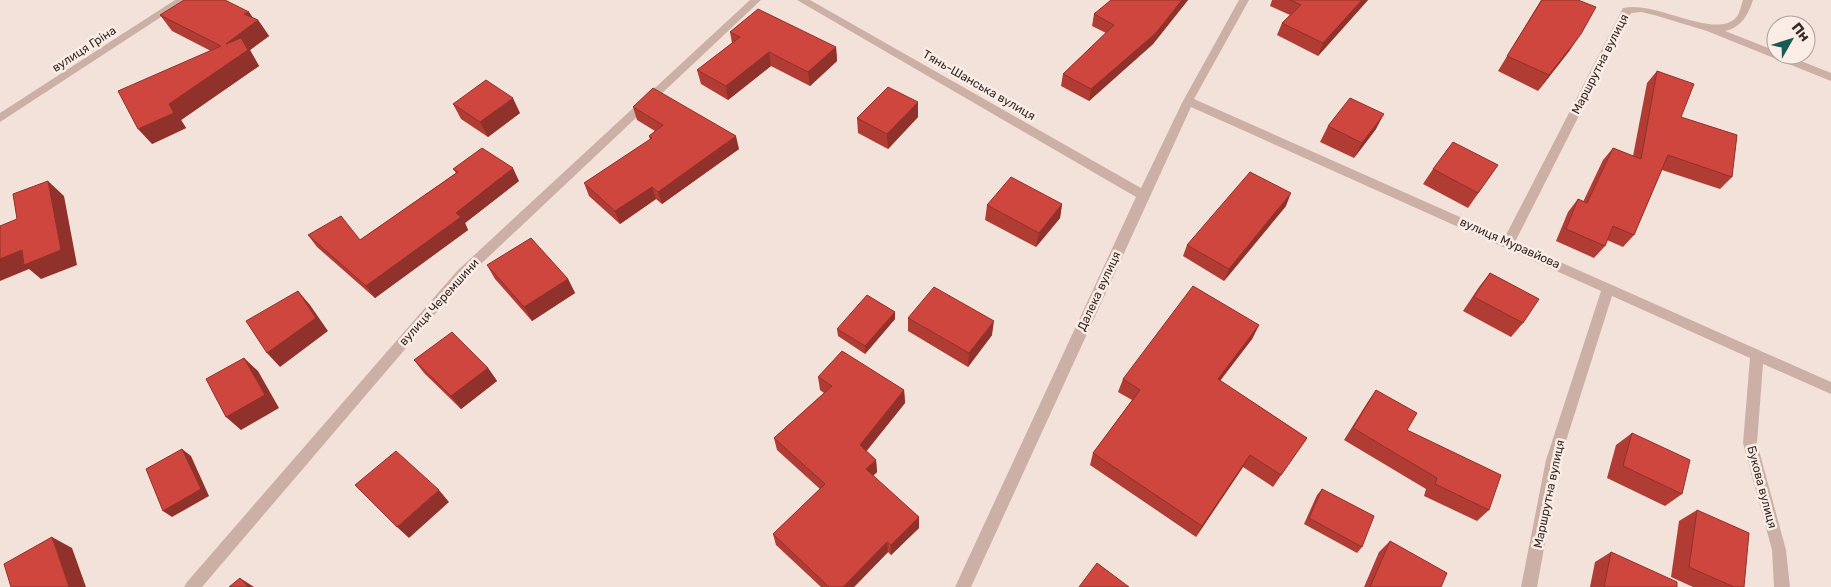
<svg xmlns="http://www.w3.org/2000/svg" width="1831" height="587" font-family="Rubik,sans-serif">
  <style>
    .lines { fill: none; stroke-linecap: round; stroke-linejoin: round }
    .minor { fill: #ccb0a5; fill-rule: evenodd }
    .wall { fill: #b13c34 }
    .shaded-wall { fill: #90312b }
    .building { fill: #ce463d; stroke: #90312b }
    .labels { text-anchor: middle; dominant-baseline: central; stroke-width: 5; stroke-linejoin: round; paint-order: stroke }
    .street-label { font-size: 12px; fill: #372927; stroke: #faede6 }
  </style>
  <rect width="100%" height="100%" fill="#f3e2da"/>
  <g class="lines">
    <path class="minor" d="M175,0h12l-187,122v-9z
      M750,0h11l-296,279 -263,308h-18l3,-5 270,-311z
      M797,0h13l331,188 42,-87 56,-101h10l-55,99 311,138 118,-229c34,-8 96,35 115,7 2,-4 3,-10 5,-15h10c-5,15 -11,27 -28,31l51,20v4h10l45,18v8l-124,-50 -53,-16 -13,-3 -10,1 -116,229 316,140v12l-68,-30 -6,79 29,107 4,37h-16l-2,-37 -29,-107 7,-85 -138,-62 -52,164 -23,127h-16l25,-127 55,-169 -410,-184 -220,480h-16l181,-390z"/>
  </g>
  <path class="wall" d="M1111,0h77l-35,44 -64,57 -28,-15 2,-12 43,-41 -14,-7 2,-12z
    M1272,0h96l-50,56 -41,-21 5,-12 8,-8 -20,-9z
    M1541,0l29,50 -32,41 -40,-20z
    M160,15l93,3 5,2 11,16 -19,14 9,16 -78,54 5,8 -34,16 59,-93 -39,-20z
    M730,32l106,15 1,14 -27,25 -39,-20 -43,34 -27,-16 -4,-14 35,-27z
    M1657,71l24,46 51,60 -12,12 -58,-19 -28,65 -11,12 -16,-7 -2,6 -11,12 -38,-17 12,-29 10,-13 5,3 20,-42 10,-12 20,8 14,-73z
    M453,104l67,9 -32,24 -27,-18z
    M633,107l106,42 -77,55 -6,-5 -36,25 -31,-28 -5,-13 66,-43 -1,-4 6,-5 -18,-11z
    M918,117l-30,32 -30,-16 -1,-15z
    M1328,126l48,3 -22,29 -34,-16z
    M1498,165l-30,43 -45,-24 10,-15z
    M453,169l66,12 -54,42 3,7 -93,68 -58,-51 -9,-12 52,5 96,-67z
    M1062,204l-2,14 -24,29 -51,-27 2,-15z
    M1286,206l-62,75 -41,-25 4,-11z
    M487,265l81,14 7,14 -43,28 -37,-42z
    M1490,273l33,50 -12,14 -48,-26 16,-24z
    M895,312v7l-30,35 -27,-18 -1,-7z
    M908,318l84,17 -24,32 -60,-36z
    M1259,325l-7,14 -32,42 87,57 -34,49 -30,-20 -47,70 -106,-72 3,-12 39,-53 -14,-8 5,-13z
    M414,360l74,8 9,13 -36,28 -37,-36z
    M818,377l86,13 1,13 -39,48 10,9 1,12 -4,4 46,52 -28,27 -3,-3 -34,35h-33l-45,-42 -3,-11 47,-45 -43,-39 -3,-12 50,-45 -4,-3z
    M1376,390l31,40 82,80 -12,11 -53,-25 2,-7 -82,-49 23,-37z
    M1632,433l50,61 -17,12 -58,-28 9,-33z
    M1322,489l40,58 -5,6 -53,-29 13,-29z
    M1697,510l47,77h-51l-22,-10 8,-56z
    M1390,541l51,46h-77l15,-35z
    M1611,552l66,35h-87l5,-25z"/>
  <path class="shaded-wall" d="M1182,0h6l-35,44 -64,57 2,-12z
    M1362,0h6l-50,56 5,-13z
    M249,12l7,10 2,-2 11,16 -19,14 9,16 -78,54 5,8 -34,16 -14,-15 88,-85 18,-30z
    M1581,34l-11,16 -32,41 11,-16z
    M836,47l1,14 -27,25 -2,-14z
    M769,52l2,14 -43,34 -2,-14z
    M513,98l7,15 -32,24 -8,-15z
    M918,102v15l-30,32 -1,-15z
    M1384,114l-8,15 -22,29 8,-15z
    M736,136l3,13 -77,55 -4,-12z
    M513,168l6,13 -54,42 3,7 -93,68 -9,-12 90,-73z
    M48,181l16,15 13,69 -36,14 -12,-10 -29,12v-22z
    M652,187l4,12 -36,25 -5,-13z
    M1291,193l-5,13 -62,75 5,-12z
    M1062,204l-2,14 -24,29 3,-14z
    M568,279l7,14 -43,28 -8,-14z
    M298,291l12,14 18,26 -48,36 -13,-14z
    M895,312v7l-30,35v-8z
    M994,321l-2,14 -24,32 1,-14z
    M1259,325l-7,14 -41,53 7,-13z
    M244,358l14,13 21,37 -38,22 -15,-13z
    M488,368l9,13 -36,28 -10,-13z
    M904,390l1,13 -44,55 -1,-13z
    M182,449l9,7 18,40 -37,21 -9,-6z
    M1250,455l-7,12 -47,70 6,-11z
    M876,460l1,12 -10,9 -1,-12z
    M439,490l10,12 -40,36 -12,-11z
    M919,517v11l-28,27v-10z
    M52,537l20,11 14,39h-17z
    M887,542l1,10 -34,35h-11z
    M240,578l14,9h-6z"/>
  <path class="building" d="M184,0h41l24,12 -5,2 14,6 -32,24 15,-6 7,12 -79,54 5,9 -36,16 -20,-38 103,-45 -61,-31z
    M1111,0h71l-26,33 -65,56 -28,-15 51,-49 -20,-11z
    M1290,0h72l-39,43 -41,-20 19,-18z
    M1542,0h36l18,7 -15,27 -32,41 -42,-19z
    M758,9l78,38 -28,25 -39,-20 -43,34 -29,-16 43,-33 -10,-5z
    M1657,71l37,13 -13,33 56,18 -5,42 -64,-22 -34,80 -21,-9 -8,20 -39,-17 12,-30 9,4 26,-55 28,11z
    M486,80l27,18 -33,24 -27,-18z
    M888,87l30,15 -31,32 -30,-16z
    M653,88l83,48 -78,56 -6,-5 -37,24 -31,-28 68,-45 -3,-2 14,-11 -30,-18z
    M1350,98l34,16 -22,29 -34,-17z
    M1453,142l45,23 -20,28 -45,-24z
    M482,148l31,20 -57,45 5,4 -95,69 -58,-51 33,-19 19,24 98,-68 -5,-3z
    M1250,172l41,21 -62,76 -42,-24z
    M1011,177l51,27 -23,29 -52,-28z
    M48,181l13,69 -37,15 -2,-15 -22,9v-33l17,-7 -4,-25z
    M531,238l37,41 -44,28 -37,-42z
    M1490,273l49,26 -16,24 -49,-26z
    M1193,286l66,39 -41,54 89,59 -26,37 -31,-20 -48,71 -109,-73 47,-63 -17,-11z
    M934,287l60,34 -25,32 -61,-35z
    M298,291l18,27 -49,35 -21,-32z
    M867,295l28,17 -30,34 -28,-17z
    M452,332l36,36 -37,28 -37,-36z
    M842,351l62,39 -44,55 16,15 -10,9 53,48 -28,28 -4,-3 -44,45h-14l-56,-53 52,-50 -51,-46 58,-52 -14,-9z
    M244,358l21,37 -39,22 -20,-38z
    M1376,390l41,23 -10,17 94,45 -12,35 -54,-26 2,-6 -84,-50z
    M1632,433l58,27 -8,34 -59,-28z
    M182,449l19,40 -38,22 -17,-42z
    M396,451l43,39 -42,37 -42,-42z
    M1322,489l52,27 -12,31 -53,-29z
    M1697,510l52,23 -5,54h-10l-45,-20z
    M52,537l17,50h-58l-7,-23z
    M1390,541l57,32 -6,14h-71z
    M1611,552l66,30v5h-73z
    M1097,563l32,24h-50z
    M240,578l8,9h-19z"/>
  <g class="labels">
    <g class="street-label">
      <text transform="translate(84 49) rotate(-33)">вулиця Гріна</text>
      <text transform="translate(1600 64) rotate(-63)">Маршрутна вулиця</text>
      <text transform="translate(979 85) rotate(30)">Тянь-Шанська вулиця</text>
      <text transform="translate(1510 243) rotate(24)">вулиця Муравйова</text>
      <text transform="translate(1099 291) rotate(-65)">Далека вулиця</text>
      <text transform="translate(439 302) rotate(-48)">вулиця Черемшини</text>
      <text transform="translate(1762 487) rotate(75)">Букова вулиця</text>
      <text transform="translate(1549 494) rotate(-78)">Маршрутна вулиця</text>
    </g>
  </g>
  <g transform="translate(1791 40) rotate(51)"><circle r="24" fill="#faede6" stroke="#ac9f9a"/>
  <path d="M0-4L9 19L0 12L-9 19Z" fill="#195b54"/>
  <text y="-8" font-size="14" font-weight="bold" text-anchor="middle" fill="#372927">Пн</text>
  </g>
</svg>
